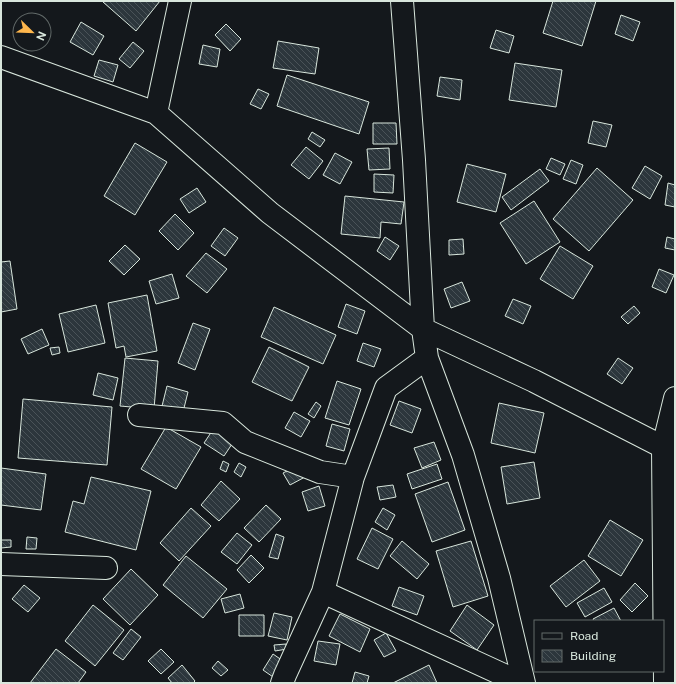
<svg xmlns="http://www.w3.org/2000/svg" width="676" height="684" font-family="'Public Sans',sans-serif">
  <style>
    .building { fill: url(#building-back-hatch); stroke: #d8e6dc }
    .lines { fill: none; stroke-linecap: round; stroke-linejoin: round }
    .minor-casing { stroke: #d8e6dc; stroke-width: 24 }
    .minor { stroke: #14181c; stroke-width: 22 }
  </style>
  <defs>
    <pattern id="building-back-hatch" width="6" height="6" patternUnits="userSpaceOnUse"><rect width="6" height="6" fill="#2c363c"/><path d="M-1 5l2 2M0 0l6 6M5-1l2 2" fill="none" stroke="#4a5358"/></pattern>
  </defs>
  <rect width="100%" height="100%" fill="#14181c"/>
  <path class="building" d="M103,1h57l-24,30 -33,-29z
    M553,1h43l-14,45 -39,-13z
    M621,15l19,7 -7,19 -18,-7z
    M81,22l23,14 -11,19 -23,-13z
    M226,24l15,15 -11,12 -15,-16z
    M496,30l18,6 -5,17 -19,-5z
    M278,41l41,7 -4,26 -42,-6z
    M133,42l11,9 -14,17 -11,-9z
    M203,45l17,4 -3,18 -18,-3z
    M99,60l19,5 -5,17 -19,-6z
    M515,63l47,7 -6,37 -47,-7z
    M287,75l82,27 -10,32 -82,-28z
    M440,77l22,3 -2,20 -23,-4z
    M258,89l11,5 -8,15 -11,-5z
    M593,121l19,4 -6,22 -18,-4z
    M373,123h23l1,21h-24z
    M312,132l13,8 -5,7 -12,-8z
    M135,143l32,19 -32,53 -31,-19z
    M306,147l17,14 -14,18 -18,-14z
    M389,148l1,21 -21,1 -2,-21z
    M335,153l17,9 -12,22 -17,-9z
    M551,158l14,6 -5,11 -14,-6z
    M571,160l12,5 -7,19 -13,-5z
    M467,164l39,10 -10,38 -39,-10z
    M645,166l17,10 -12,23 -18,-11z
    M597,168l36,32 -44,51 -36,-32z
    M540,169l9,12 -38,29 -9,-13z
    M374,174l20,1 -1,18 -19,-1z
    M668,183l7,2v22l-10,-2z
    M197,188l9,14 -17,11 -9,-14z
    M345,196l59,6 -3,22 -20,-2 -1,16 -39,-4z
    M534,201l26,41 -34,22 -26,-41z
    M175,214l19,19 -16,17 -19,-19z
    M224,228l14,10 -13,18 -14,-10z
    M385,237l14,9 -9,14 -13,-9z
    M667,237l8,2v11l-10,-2z
    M463,239l1,15 -15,1v-15z
    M125,245l15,14 -16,16 -15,-14z
    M560,246l33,20 -20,33 -33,-20z
    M206,253l21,16 -20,24 -21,-17z
    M10,261l7,48 -16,3v-50z
    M659,269l15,6 -8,18 -14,-6z
    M172,274l7,24 -23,6 -7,-23z
    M462,282l8,19 -19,7 -7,-19z
    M147,295l10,56 -31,6 -2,-11 -8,2 -8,-45z
    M513,299l18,7 -8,18 -18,-8z
    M346,304l19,7 -8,23 -19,-7z
    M96,305l9,38 -37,9 -9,-38z
    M634,306l6,7 -12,11 -7,-7z
    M274,307l62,28 -13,29 -62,-27z
    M193,323l17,6 -15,41 -17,-7z
    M42,329l7,16 -21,9 -7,-15z
    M363,343l18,6 -7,18 -17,-6z
    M59,347l1,6 -8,2 -2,-7z
    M269,347l40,20 -17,34 -40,-19z
    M125,358l33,3 -4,48 -34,-3z
    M618,358l15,10 -11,16 -15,-10z
    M98,373l20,5 -5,22 -20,-5z
    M337,381l24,8 -12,36 -24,-7z
    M167,386l21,6 -5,20 -21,-6z
    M23,399l89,8 -5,58 -89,-7z
    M399,401l22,8 -9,24 -22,-8z
    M316,402l5,4 -7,12 -6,-4z
    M499,403l45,10 -9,40 -44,-10z
    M294,412l16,9 -9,16 -16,-9z
    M332,424l18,5 -6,22 -18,-5z
    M166,427l35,20 -25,42 -35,-20z
    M214,428l20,13 -10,15 -20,-13z
    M434,442l7,18 -19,8 -8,-20z
    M223,461l6,3 -3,8 -6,-3z
    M534,462l6,36 -33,6 -6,-37z
    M239,463l7,4 -5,10 -7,-5z
    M437,464l5,15 -30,10 -5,-15z
    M299,465l6,12 -15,8 -7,-12z
    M1,468l45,6 -5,36 -40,-5z
    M91,477l60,14 -15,59 -71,-18 8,-31 11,3z
    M221,481l19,18 -21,22 -18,-16z
    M448,482l17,48 -33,12 -17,-48z
    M393,485l3,12 -16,3 -3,-13z
    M319,486l6,20 -17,5 -6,-19z
    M266,505l15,14 -22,23 -15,-14z
    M191,508l20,18 -32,35 -19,-18z
    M383,508l12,7 -8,15 -12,-8z
    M610,520l33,20 -22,36 -33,-20z
    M372,528l21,11 -15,30 -21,-10z
    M237,533l15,12 -15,19 -16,-12z
    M276,534l8,3 -6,22 -9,-2z
    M27,537l10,1 -1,11h-10z
    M1,540h10v7l-10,1z
    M402,541l27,23 -12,15 -27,-23z
    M471,541l17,55 -35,11 -17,-56z
    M251,555l13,13 -15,15 -12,-13z
    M186,556l41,33 -24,29 -40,-33z
    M584,560l16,21 -34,26 -16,-21z
    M131,569l27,26 -28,30 -27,-26z
    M635,583l13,13 -16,16 -12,-12z
    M24,585l16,13 -12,14 -16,-13z
    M399,587l25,9 -7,19 -25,-9z
    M604,588l8,14 -27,15 -8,-14z
    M240,594l4,14 -19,5 -4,-14z
    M93,605l31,25 -29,36 -30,-25z
    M467,605l27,20 -17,25 -27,-19z
    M614,608l7,13h-27l-1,-2z
    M274,613l18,4 -5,23 -19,-4z
    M340,614l30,15 -10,23 -31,-16z
    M239,615h25v21h-25z
    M131,629l10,8 -18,23 -10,-7z
    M386,633l10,18 -12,6 -10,-17z
    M318,641l22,3 -4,21 -22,-4z
    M286,644l1,5 -12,2 -1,-6z
    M56,649l30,23 -8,11h-48z
    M161,649l13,13 -13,12 -13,-13z
    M273,654l13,9 -10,16 -13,-9z
    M218,661l10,9 -7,6 -9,-8z
    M182,665l13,16 -2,2h-21l-4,-5z
    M429,665l8,18h-44z
    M355,672l14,4 -2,7h-15z"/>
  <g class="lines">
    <defs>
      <path id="minor" d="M1,57l155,56 114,100 153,116 111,52 129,66 12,5
        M156,113l24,-112
        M427,358l36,97 36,123 25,105
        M139,415l84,8 22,19 75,30 33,5
        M1,564l105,4
        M323,592l198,91
        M282,683l3,-8 38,-83 30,-115 33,-89 41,-30 -4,-29 -9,-169 -12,-159
        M665,683l-2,-236 12,-49"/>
    </defs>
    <use href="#minor" class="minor-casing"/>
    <use href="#minor" class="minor"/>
  </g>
  <rect width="676" height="684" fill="none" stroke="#d8e6dc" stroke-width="4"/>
  <rect x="534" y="620" width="130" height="52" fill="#14181c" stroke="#626a69"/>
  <rect x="542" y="633" width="20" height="6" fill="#14181c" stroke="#626a69"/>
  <text x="570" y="640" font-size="12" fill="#d8e6dc">Road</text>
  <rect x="542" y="650" width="20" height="12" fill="url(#building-back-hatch)" stroke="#626a69"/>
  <text x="570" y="660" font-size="12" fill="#d8e6dc">Building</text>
  <g transform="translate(32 32) rotate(113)"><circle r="19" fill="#14181c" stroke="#626a69"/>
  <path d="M0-3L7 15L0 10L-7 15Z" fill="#ffb74d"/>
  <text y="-6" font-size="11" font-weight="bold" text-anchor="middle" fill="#d8e6dc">N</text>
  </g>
</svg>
